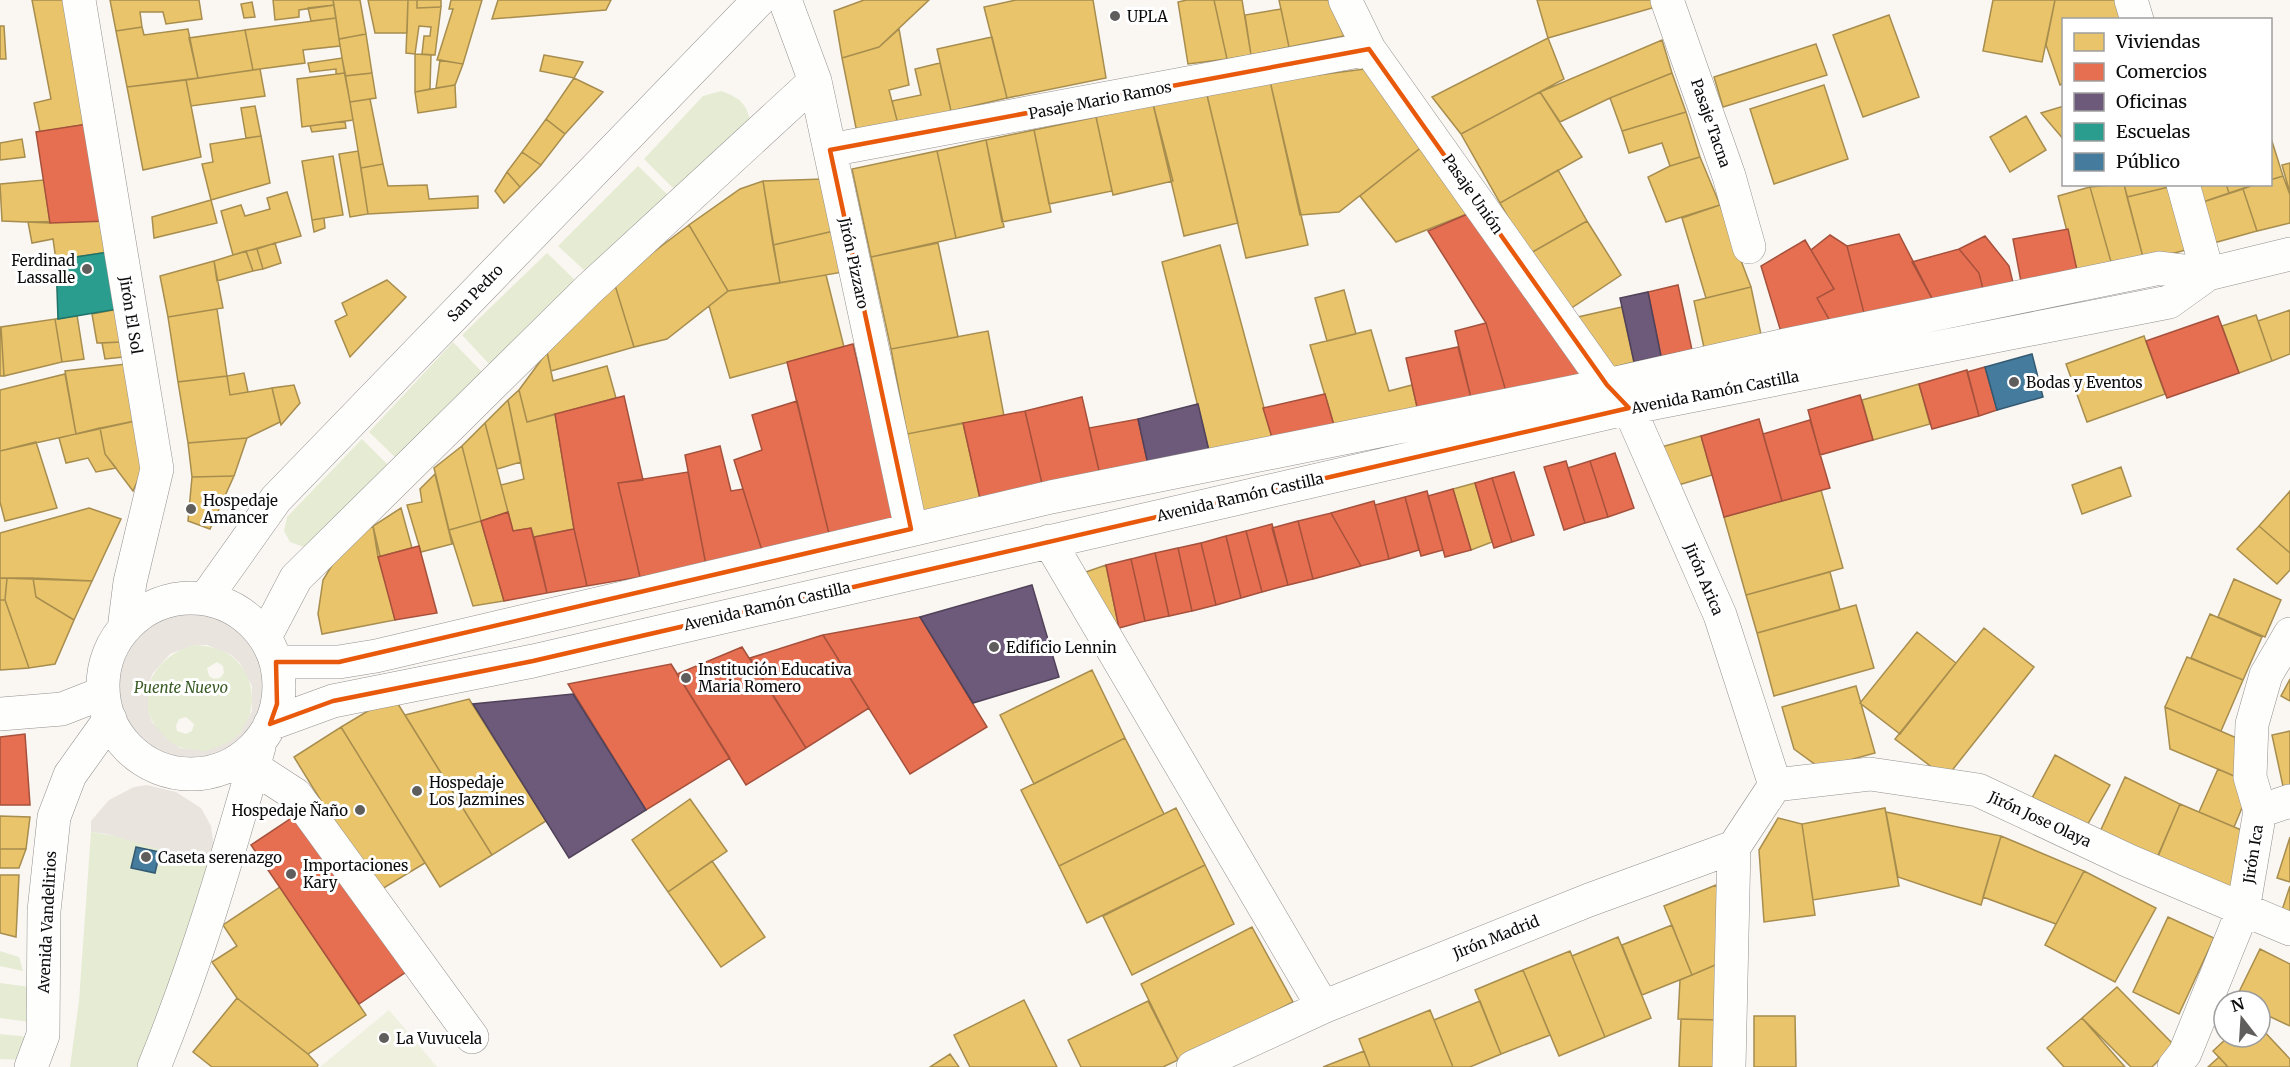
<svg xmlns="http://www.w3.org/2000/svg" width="2290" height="1067" font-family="Merriweather,serif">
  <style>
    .green { fill: #e6ecd4; fill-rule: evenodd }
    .pitch { fill: #eff0de }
    .plaza { fill: #e9e4de; fill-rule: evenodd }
    .homes { fill: #e9c46a; stroke: #a78d4e; stroke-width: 1.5 }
    .shops { fill: #e76f51; stroke: #a5513c; stroke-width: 1.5 }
    .offices { fill: #6d597a; stroke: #504259; stroke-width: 1.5 }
    .schools { fill: #2a9d8f; stroke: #217268; stroke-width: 1.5 }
    .public { fill: #457b9d; stroke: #345a72; stroke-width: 1.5 }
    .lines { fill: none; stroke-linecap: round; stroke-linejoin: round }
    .minor-casing { stroke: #939190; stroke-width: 34 }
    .minor { stroke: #fefefd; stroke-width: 33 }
    .marked { fill: none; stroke: #e8590c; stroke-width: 4.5; stroke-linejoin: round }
    .poi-dot { fill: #5f5e5c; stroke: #fff; stroke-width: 2 }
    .labels { text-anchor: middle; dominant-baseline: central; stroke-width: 6; stroke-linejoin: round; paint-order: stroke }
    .poi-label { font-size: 15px; fill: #0c0c0c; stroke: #fff; text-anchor: start }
    .street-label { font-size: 15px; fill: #0c0c0c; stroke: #fff }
    .park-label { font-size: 15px; font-style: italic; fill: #3a5b25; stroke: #fff }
  </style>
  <rect width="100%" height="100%" fill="#faf6f2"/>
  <path class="green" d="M721,91c20,7 27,14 30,35l-75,65 -32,-32 59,-63z
    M638,166l32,31 -85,74 -27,-25z
    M547,253l28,27 -85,85 -28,-30z
    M453,342l30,31 -86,86 -28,-27z
    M362,439l27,27 -73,77 -12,4 -14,-5 -6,-11 3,-14z
    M194,645c87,2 68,121 -4,105 -16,-3 -28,-12 -36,-26 -21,-35 6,-70 40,-79zM217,662l6,4 1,7 -4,5 -6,1 -5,-3 -2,-8zM186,717l8,7 -2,7 -6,3 -9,-3 -1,-5 3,-7z
    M91,832c42,5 82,22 125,28l-70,207h-76l9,-66z
    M0,951l19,6 4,14 -23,-5z
    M0,983l30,4v35l-30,-4z
    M0,1034l29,3 -4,23 -25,-1z"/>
  <path class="pitch" d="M389,1010l48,57h-117z"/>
  <path class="plaza" d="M176,599h29l23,7 21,13 16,18 11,25 3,21 -2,21 -32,51 -20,11 -22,6 -23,1 -22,-6 -20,-11 -17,-17 -11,-20 -7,-26 1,-24 7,-21 13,-19 23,-20zM194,645h13l24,10 9,8 12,23v25l-12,22 -11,9 -23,9 -26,-3 -11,-7 -17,-19 -4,-12v-25l5,-12 17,-19z
    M147,785l29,7 25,16 10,18 5,34 -36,-5 -73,-21 -16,-2v-11l18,-21 25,-13z"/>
  <path class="homes" d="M32,0h44l18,123 -54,9 -6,-29 17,-4z
    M110,0h89l3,19 -36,5 -3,-12h-23l2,15 -26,4z
    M273,0h60l1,5 -35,5v7l-24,3z
    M333,0h27l6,34 -27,5z
    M368,0h40l-1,33h-32z
    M408,0h9v8l24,-1 -6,48 -13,-1 2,-18h6l1,-9 -12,-1 -4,28 -9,-1z
    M417,0h24v7l-24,1z
    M451,0h31l-19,64 -26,-4 16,-51h-4z
    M498,0h113l-5,10 -114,9z
    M864,0h65l-50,47 -37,11 -8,-47z
    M1016,0h77l13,78 -99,20 -23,-91z
    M1187,0h27l13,59 -39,5 -10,-62z
    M1214,0h28l9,55 -24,4z
    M1279,0h49l16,36 -55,11z
    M1537,0h120l2,6 -111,32z
    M1993,0h62l-13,62 -59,-11z
    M2055,0h64l5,20h-60v63l-4,2 -14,-40z
    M252,2l3,15 -11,1 -3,-14z
    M334,5l2,13 -25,3 -3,-13z
    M1281,9l8,38 -38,8 -6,-40z
    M1889,15l30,82 -56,20 -30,-82z
    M336,18l4,28 -37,4 2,13 -52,7 -8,-40z
    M0,26h4l2,33h-6z
    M142,27l2,8 44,-6 10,49 -71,9 -11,-56z
    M899,29l10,56 -20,5 9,34 -41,9 -15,-75 37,-11z
    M245,30l8,40 -55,8 -9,-40z
    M366,34l6,39 -27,3 -6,-37z
    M992,37l15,61 -56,13 -14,-62z
    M1548,38l16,41 -103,55 -29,-37z
    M1662,40l10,33 -62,25 -50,24 -20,-30z
    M1816,44l11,31 -104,32 -9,-30z
    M415,54l16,1 -1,34 -15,3z
    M544,55l39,7 -9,16 -34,-7z
    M342,58l3,15 -9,1v-5l-26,3 -2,-9z
    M440,60l23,4 -8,21 -19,3z
    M940,63l11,48 -53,13 -6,-23 29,-6 -6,-26z
    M260,69l5,27 -74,10 -5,-26z
    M1365,69l58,77 -84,66 -39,3 -30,-134z
    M345,73l8,47 -51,7 -5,-48z
    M372,73l4,25 -26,4 -5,-26z
    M1672,73l14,39 -64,19 -12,-33z
    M574,78l29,14 -38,42 -19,-15z
    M186,80l15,77 -58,13 -16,-83z
    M1270,81l38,164 -62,13 -40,-167z
    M455,85l1,22 -38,6 -3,-21z
    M1824,85l24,74 -74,25 -24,-75z
    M1206,91l32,132 -54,13 -31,-132z
    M1540,92l42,65 -82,46 -39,-69z
    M370,99l13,65 -22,4 -11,-66z
    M1153,104l20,77 -60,14 -17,-78z
    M255,106l6,30 -15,2 -5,-30z
    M2064,106v34l-23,-27z
    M1686,112l14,45 -30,9 -8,-23 -33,10 -7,-22z
    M2026,116l20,34 -36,22 -20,-35z
    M1096,117l16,74 -63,13 -15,-74z
    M546,119l19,15 -24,31 -19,-13z
    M345,121l1,7 -34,4 -2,-6z
    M1034,130l17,82 -49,10 -16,-82z
    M2270,135l13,41 -13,4z
    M261,136l9,47 -59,17 -9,-36 11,-2 -3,-18z
    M22,139l3,18 -25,3v-17z
    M986,140l18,87 -48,11 -19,-87z
    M1423,146l54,64 -81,32 -36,-46z
    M358,151l10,63 -18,3 -11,-63z
    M937,151l19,87 -85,19 -19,-88z
    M522,152l19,13 -21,22 -13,-15z
    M333,156l10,59 -31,5 -10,-59z
    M1700,157l20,48 -54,17 -18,-45 22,-11z
    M2290,163v30l-8,-28z
    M383,164l5,22 39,-1 2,14 49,-3v12l-110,6 -7,-46z
    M1558,170l29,51 -58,33 -29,-51z
    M507,172l13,15 -16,16 -9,-12z
    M2283,176l7,19v28l-33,8 -14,-42 13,-5h14v-4z
    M824,179l10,52 -61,14 -10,-64z
    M44,180l6,43 -48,-2 -2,-37z
    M763,181l17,102 -52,8 -39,-66 51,-36z
    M2124,184l20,77 -31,8 -23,-82z
    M2124,184h44l1,3 -42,10z
    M2191,184h35l3,9 -32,11z
    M2226,184h30l-27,9z
    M2090,187l23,82 -35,6 -20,-79z
    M2169,187l17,63 -42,11 -17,-64z
    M2243,189l14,42 -47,13 -13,-40z
    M287,192l14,44 -68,19 -12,-44 20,-6 4,11 25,-7 -3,-11z
    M211,200l6,23 -63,15 -2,-21z
    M1720,205l31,82 -45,11 -24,-80z
    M324,218l1,10 -11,4 -2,-12z
    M108,221l7,30 -59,9 -3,-21 -21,4 -4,-21z
    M1587,221l34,54 -54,36 -38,-57z
    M689,225l39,66 -61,48 -33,8 -20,-65z
    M834,231l9,41 -63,11 -7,-38z
    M275,243l6,20 -18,6 -6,-20z
    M938,243l20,94 -67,12 -20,-92z
    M1220,245l53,196 -63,14 -48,-193z
    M257,249l6,20 -10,2 -7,-20z
    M246,251l7,20 -36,10 -3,-20z
    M214,261l9,47 -55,9 -8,-41z
    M826,275l18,72 -114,31 -21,-72 19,-15z
    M387,280l19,17 -56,60 -15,-36 12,-6 -5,-12z
    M614,282l20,65 -83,24 -4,-19z
    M1751,287l12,57 -57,13 -12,-56z
    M1344,290l12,44 -29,7 -12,-43z
    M1622,307l12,55 -28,7 -37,-50z
    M124,308l-3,34 -24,1 -5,-29z
    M217,309l10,67 -49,6 -10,-65z
    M2290,310v44l-18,7 -14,-40z
    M77,315l7,44 -22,3 -7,-43z
    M2256,315l16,46 -33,12 -17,-47z
    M55,319l7,43 -58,14 -3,-49z
    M0,327h1l3,49h-4z
    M1371,330l18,61 23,-6 6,26 -83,18 -25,-84z
    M988,331l16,85 -97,18 -16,-85z
    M2144,336l21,58 -78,28 -21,-58z
    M121,342l2,15 -18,2 -3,-16z
    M547,352l6,29 54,-15 9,32 -89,24 -8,-32z
    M135,363l10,56 -69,15 -11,-63z
    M244,373l4,19 -18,3 -3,-19z
    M65,374l11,60 -76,17v-61z
    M227,376l3,19 42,-7 8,34 -33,16 -59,5 -10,-61z
    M1919,384l11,40 -57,16 -11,-40z
    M294,385l6,18 -19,22 -9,-37z
    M519,390l8,32 28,-8 19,115 -40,8 -3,-9 -18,3 -12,-46 23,-6 -16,-79z
    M508,400l13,62 -24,7 -12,-46z
    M145,419l6,31 -18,41 -28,-37 -5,-26z
    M485,423l23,89 -27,9 -19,-75z
    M963,423l18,80 -58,15 -16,-84z
    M100,428l5,26 11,14 -20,4 -8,-14 -22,5 -7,-25z
    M1701,436l11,39 -47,14 -11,-40z
    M247,438l-13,38 -42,1 -4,-34z
    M36,442l21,66 -52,13 -5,-19v-51z
    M462,446l19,75 -32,9 -15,-62z
    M2121,467l10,29 -49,18 -10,-29z
    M435,474l17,70 -31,8 -14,-47 15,-3 -2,-13z
    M234,476l-24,53 -22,-8 4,-44z
    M1475,483l17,59 -21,8 -18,-61z
    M1821,490l22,78 -97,27 -22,-78z
    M2290,491v62l-31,-27z
    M89,508l32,11 -29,62 -92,-3v-45z
    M401,508l11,40 -34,9 -5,-31z
    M481,521l23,80 -31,5 -24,-76z
    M373,526l22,94 -73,14 -4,-20 5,-34 23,-38z
    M2259,526l31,27v17l-13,14 -40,-35z
    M1106,565l13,63 -12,-4 -24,-51z
    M1830,572l10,38 -83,23 -11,-38z
    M0,578h7l-2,22h-5z
    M7,578h26l3,19 38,23 -19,44 -26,4 -24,-68z
    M33,578l59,3 -18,39 -38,-23z
    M2234,579l47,21 -16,37 -47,-20z
    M0,600h5l24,68 -29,2z
    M1856,605l18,63 -100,28 -17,-63z
    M2210,614l52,23 -19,43 -52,-22z
    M1984,628l50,39 -88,111 -51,-39z
    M1917,632l39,31 -56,71 -40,-31z
    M2187,657l56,23 -22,51 -56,-24z
    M1092,670l33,68 -91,46 -34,-69z
    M2290,679v22l-9,-5z
    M1856,686l19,67 -55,15 -26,-19 -12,-42z
    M393,696l99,159 -52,32 -99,-160z
    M469,699l77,122 -54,34 -87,-140z
    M2165,707l74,32v39l-69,-29z
    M341,727l84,136 -48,29 -83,-135z
    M2290,731v59l-6,1 -12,-56z
    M1125,738l39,76 -105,52 -38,-76z
    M2055,755l55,30 -25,44 -54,-29z
    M2218,769l34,15 -18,43 -35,-15z
    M2125,777l55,27 -24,56 -57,-26z
    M690,799l37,52 -59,41 -36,-52z
    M2180,804l73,31 -27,61 -72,-30z
    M1176,808l29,57 -118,58 -28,-57z
    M1885,808l14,78 -86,14 -11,-76z
    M1886,812l115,24 -20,69 -83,-28z
    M0,816l30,1 -4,32h-26z
    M1778,818l24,6 13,91 -51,7 -5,-72z
    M2001,836l83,35 -28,53 -73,-27z
    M2290,837v45l-13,-4z
    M0,849h26l-7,19h-19z
    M712,861l53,76 -44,30 -53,-75z
    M1205,865l29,59 -102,51 -29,-59z
    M2084,871l72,37 -41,74 -70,-37z
    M0,875h19l-3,62 -16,-4z
    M1716,885l11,25 -7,53 -28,12 -28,-69z
    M2290,886v40l-12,-4z
    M280,887l86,128 -58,39 -71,-56 -25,-36 25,-16 -14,-21z
    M2168,917l46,21 -35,76 -46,-22z
    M1672,925l20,50 -50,20 -20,-50z
    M1252,927l41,75 -115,58 -37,-76z
    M1618,937l33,81 -46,19 -33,-81z
    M2260,949l30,15v62l-30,-14v-11l-25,-1z
    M1570,951l35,86 -46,19 -36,-86z
    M1720,963v57l-42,-1 2,-39z
    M1523,970l27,65 -49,19 -26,-64z
    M2117,987l57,58 -22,22h-21l-49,-49z
    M237,998l71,56 10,11 -1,2h-105l-19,-15z
    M1024,1000l33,67h-87l-16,-32z
    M1148,1001l30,59 -15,7h-82l-13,-27z
    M1480,1001l21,53 -31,13h-17l-19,-47z
    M1430,1010l23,57h-83l-11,-28z
    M1754,1016h41l1,51h-42z
    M2082,1018l43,49h-61l-17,-19z
    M1681,1019l39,1 2,47h-43z
    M2260,1027l30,32v8h-62l-15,-16 15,-14h32z
    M1364,1051l6,16h-47z
    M950,1054l9,13h-29z
    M2219,1057l9,10h-20z"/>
  <path class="shops" d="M94,123l14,98 -58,2 -14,-91z
    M1477,210l108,172 -78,13 -21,-72 -58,-92z
    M2068,229l10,46 -56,12 -9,-48z
    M1899,234l36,70 -69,17 -19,-75z
    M1830,235l17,11 19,75 -32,7 -17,-30 17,-9 -23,-39z
    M1985,236l24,30 5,21 -30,6 -5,-20 -20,-24z
    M1805,240l29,49 -17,9 17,30 -50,14 -23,-76z
    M1959,249l20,24 5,20 -49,11 -23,-42z
    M1678,285l14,65 -31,6 -13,-64z
    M2218,316l21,57 -72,25 -21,-57z
    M1486,323l21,72 -36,3 -16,-67z
    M853,344l44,184 -66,14 -44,-180z
    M1458,347l13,51 -53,13 -12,-53z
    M1985,367l12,43 -18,6 -12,-44z
    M1967,370l12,46 -47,13 -13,-45z
    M1325,394l10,35 -62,12 -10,-33z
    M1860,395l13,45 -53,15 -12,-45z
    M624,396l19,84 -25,3 22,94 -53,9 -13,-57 -19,-115z
    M1082,397l19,82 -57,13 -19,-81z
    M797,401l34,141 -68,12 -29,-94 28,-10 -10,-35z
    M1025,411l19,81 -63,11 -18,-80z
    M1138,419l11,50 -48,10 -12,-51z
    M1759,419l23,82 -58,16 -23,-81z
    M1810,420l20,68 -48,13 -19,-67z
    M720,446l11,45 12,-2 20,65 -57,11 -21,-110z
    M1615,453l19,55 -26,9 -18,-56z
    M1566,461l19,62 -21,7 -20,-63z
    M1590,461l18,56 -23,6 -17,-55z
    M688,472l18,93 -66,12 -22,-94z
    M1514,472l20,63 -22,7 -20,-64z
    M1492,478l20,64 -18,6 -19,-65z
    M1453,489l18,61 -26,7 -17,-61z
    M1427,491l16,59 -22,6 -16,-59z
    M1405,497l14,53 -30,9 -14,-54z
    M1374,501l15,58 -28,7 -30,-53z
    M508,512l5,19 18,-3 16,65 -43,8 -23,-80z
    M1331,513l30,53 -48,13 -15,-58z
    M1298,521l15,58 -25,6 -16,-57z
    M1272,524l16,61 -26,7 -16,-61z
    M574,529l13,57 -40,7 -13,-56z
    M1246,531l16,61 -21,6 -15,-62z
    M1226,536l15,62 -25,7 -15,-62z
    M1201,543l15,62 -24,6 -14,-63z
    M419,546l18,67 -42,7 -17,-63z
    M1178,548l14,63 -23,5 -14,-63z
    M1155,553l14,63 -24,5 -14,-62z
    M1131,559l14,62 -26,7 -13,-63z
    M920,617l67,110 -77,47 -87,-139z
    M823,635l46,73 -63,40 -56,-90z
    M742,647l64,101 -60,37 -69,-111z
    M671,664l59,94 -84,52 -78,-126z
    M25,734l5,71h-30v-68z
    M299,813l107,159 -47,32 -108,-159z"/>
  <path class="offices" d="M1648,292l13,64 -27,6 -14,-64z
    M1198,404l12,51 -61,14 -11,-50z
    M1032,585l27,92 -86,26 -53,-86z
    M573,694l73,116 -77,48 -96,-154z"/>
  <path class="schools" d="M115,251l9,57 -66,11 -2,-59z"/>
  <path class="public" d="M2032,354l11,43 -46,13 -12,-43z
    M136,847l24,5 -5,21 -24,-5z"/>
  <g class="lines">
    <defs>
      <path id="minor" d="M79,0l78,469 -27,113 -6,47
        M785,0l30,81 96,448
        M1345,0l24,49 238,336 22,23 91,207 55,170
        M1667,0l62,176 20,71
        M2131,0l6,20
        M830,150l539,-101
        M2183,184l25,90
        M1049,541l274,466
        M103 686a88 88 0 1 1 176 0a88 88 0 1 1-176 0Z
        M205,599l71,-100 483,-499
        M265,637l31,-59 292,-288 227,-209
        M276,662h63l37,-6 675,-159 556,-112 169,-38 384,-79 48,6 82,-20
        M0,714l62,-5 41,-16
        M270,724l63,-23 200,-40 1096,-253 540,-106 39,-28
        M253,767l43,28 176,242
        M1775,785l95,-11 108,16 151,71 161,68
        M2260,811l30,-10
        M31,1067l12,-32 1,-124 10,-94 16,-42 40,-56
        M154,1067c43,-104 74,-212 105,-320
        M1193,1067l130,-60 266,-107 145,-53 41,-62
        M1729,1067l5,-220
        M2174,1067l11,-14 58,-143 17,-99 -10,-34 2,-53 14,-49 24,-41"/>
    </defs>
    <use href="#minor" class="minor-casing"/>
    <use href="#minor" class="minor"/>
  </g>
  <path class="marked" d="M1369,49l238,336 22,23 -1096,253 -200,40 -63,23 7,-20 -1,-42h63l572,-133 -81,-379z"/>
  <g class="poi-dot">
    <circle cx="1115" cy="16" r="6"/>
    <circle cx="87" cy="269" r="6"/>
    <circle cx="2014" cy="382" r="6"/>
    <circle cx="191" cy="509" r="6"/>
    <circle cx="994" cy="647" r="6"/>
    <circle cx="686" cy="678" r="6"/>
    <circle cx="417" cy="791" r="6"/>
    <circle cx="360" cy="810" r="6"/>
    <circle cx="146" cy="857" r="6"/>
    <circle cx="291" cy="874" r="6"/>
    <circle cx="384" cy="1038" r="6"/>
  </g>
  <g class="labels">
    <g class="poi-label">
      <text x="1127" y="16">UPLA</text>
      <text x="75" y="260" text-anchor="end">Ferdinad<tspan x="75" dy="17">Lassalle</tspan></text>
      <text x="2026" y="382">Bodas y Eventos</text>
      <text x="203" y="500">Hospedaje<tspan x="203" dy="17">Amancer</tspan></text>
      <text x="1006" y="647">Edificio Lennin</text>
      <text x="698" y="669">Institución Educativa<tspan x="698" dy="17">Maria Romero</tspan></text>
      <text x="429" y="782">Hospedaje<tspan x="429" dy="17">Los Jazmines</tspan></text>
      <text x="348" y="810" text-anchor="end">Hospedaje Ñaño</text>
      <text x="158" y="857">Caseta serenazgo</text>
      <text x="303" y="865">Importaciones<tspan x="303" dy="17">Kary</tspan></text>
      <text x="396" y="1038">La Vuvucela</text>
    </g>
    <g class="street-label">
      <text transform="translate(1100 100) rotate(-11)">Pasaje Mario Ramos</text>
      <text transform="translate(1711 123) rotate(71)">Pasaje Tacna</text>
      <text transform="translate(1473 194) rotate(55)">Pasaje Unión</text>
      <text transform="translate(854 263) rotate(78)">Jirón Pizzaro</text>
      <text transform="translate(475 293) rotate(-46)">San Pedro</text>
      <text transform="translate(131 315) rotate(81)">Jirón El Sol</text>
      <text transform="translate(1715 392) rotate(-11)">Avenida Ramón Castilla</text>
      <text transform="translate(1240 497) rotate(-13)">Avenida Ramón Castilla</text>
      <text transform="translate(1704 579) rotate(67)">Jirón Arica</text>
      <text transform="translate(767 606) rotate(-13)">Avenida Ramón Castilla</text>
      <text transform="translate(2040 819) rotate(25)">Jirón Jose Olaya</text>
      <text transform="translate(2253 854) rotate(-81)">Jirón Ica</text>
      <text transform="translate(47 922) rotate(-87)">Avenida Vandelirios</text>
      <text transform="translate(1496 937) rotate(-22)">Jirón Madrid</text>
    </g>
    <g class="park-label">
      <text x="181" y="687">Puente Nuevo</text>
    </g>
  </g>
  <rect x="2062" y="18" width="210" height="168" fill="#ffffff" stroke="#9e9e9e" stroke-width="1.5"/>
  <rect x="2074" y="33" width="30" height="18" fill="#e9c46a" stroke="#9e9e9e" stroke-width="1.5"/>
  <text x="2116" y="48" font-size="18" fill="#0c0c0c">Viviendas</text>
  <rect x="2074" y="63" width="30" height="18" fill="#e76f51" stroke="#9e9e9e" stroke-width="1.5"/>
  <text x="2116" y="78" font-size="18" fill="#0c0c0c">Comercios</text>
  <rect x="2074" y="93" width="30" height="18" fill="#6d597a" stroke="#9e9e9e" stroke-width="1.5"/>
  <text x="2116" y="108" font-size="18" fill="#0c0c0c">Oficinas</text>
  <rect x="2074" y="123" width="30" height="18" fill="#2a9d8f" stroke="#9e9e9e" stroke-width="1.5"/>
  <text x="2116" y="138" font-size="18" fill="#0c0c0c">Escuelas</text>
  <rect x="2074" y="153" width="30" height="18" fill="#457b9d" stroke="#9e9e9e" stroke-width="1.5"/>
  <text x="2116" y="168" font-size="18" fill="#0c0c0c">Público</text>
  <g transform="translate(2242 1019) rotate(343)"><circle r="28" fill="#ffffff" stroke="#9e9e9e" stroke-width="1.5"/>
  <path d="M0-4.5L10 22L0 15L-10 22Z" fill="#5f5e5c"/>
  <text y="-9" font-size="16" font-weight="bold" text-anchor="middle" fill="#0c0c0c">N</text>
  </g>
</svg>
